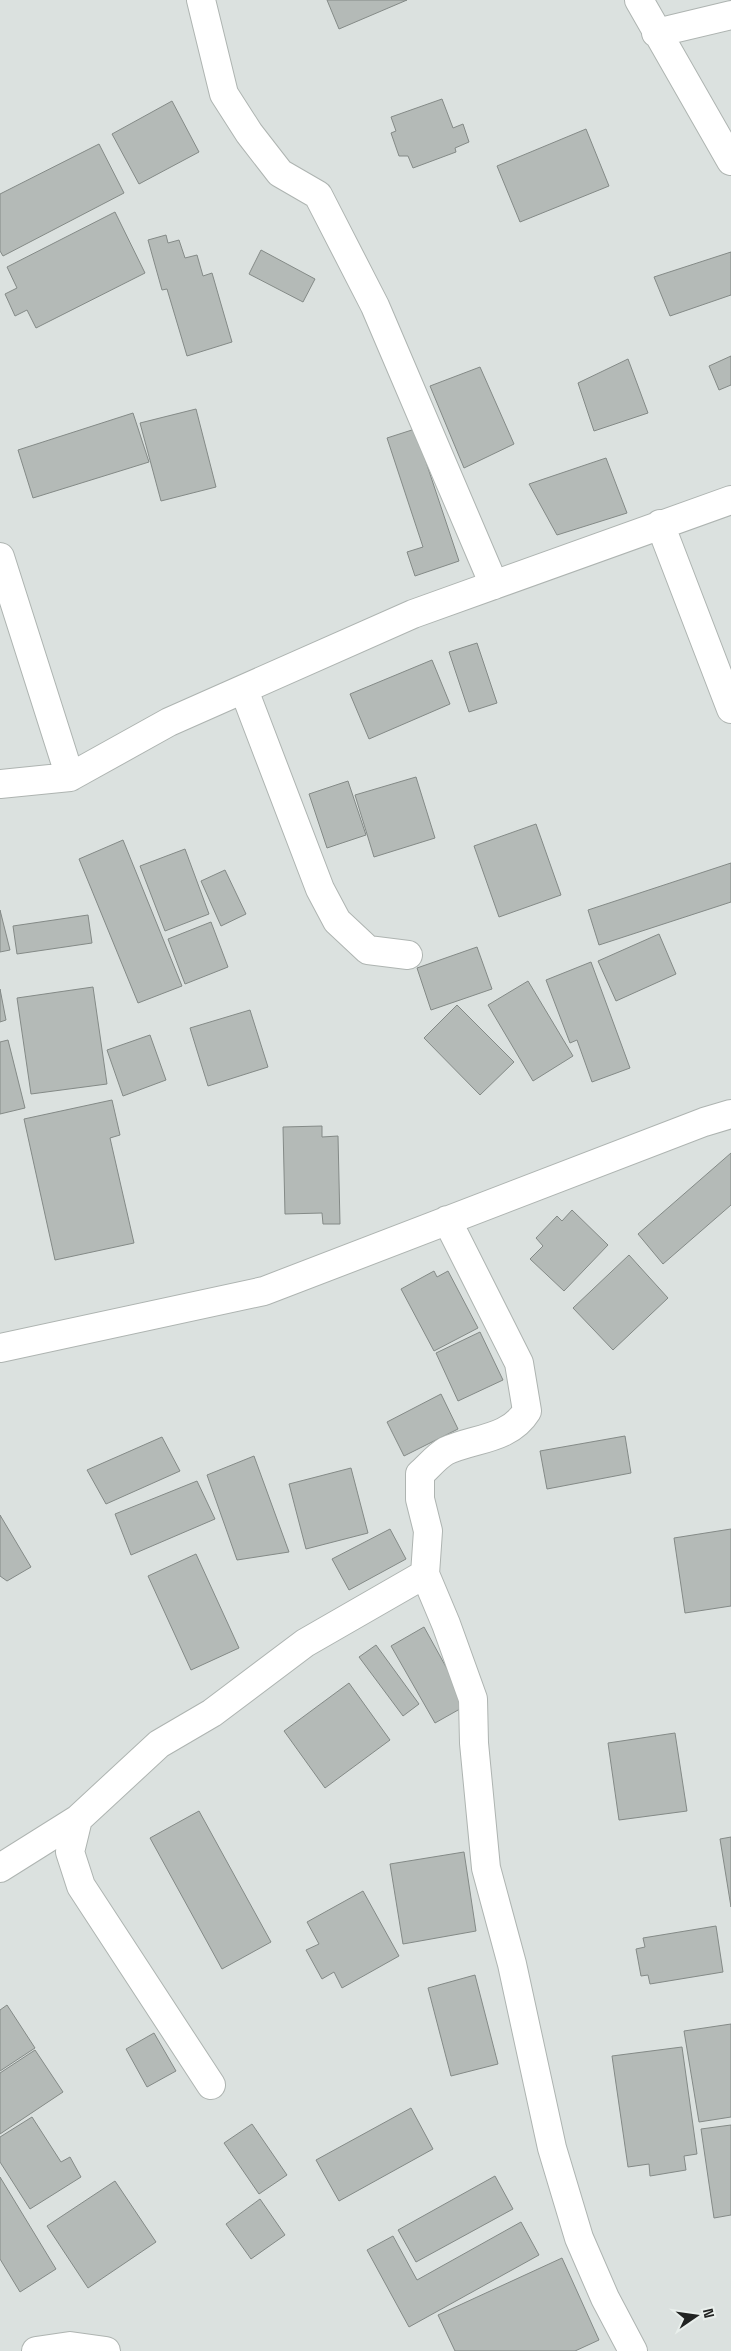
<svg xmlns="http://www.w3.org/2000/svg" width="731" height="2351" font-family="'Space Grotesk',sans-serif">
  <style>
    .building { fill: #b4bab7; stroke: #848a87 }
    .lines { fill: none; stroke-linecap: round; stroke-linejoin: round }
    .street-casing { stroke: #aeb4b1; stroke-width: 30 }
    .street { stroke: #fff; stroke-width: 28 }
  </style>
  <rect width="100%" height="100%" fill="#dbe1df"/>
  <path class="building" d="M327,0h80l-68,29z
    M442,99l11,29 10,-4 6,18 -14,6 1,4 -43,16 -5,-12h-9l-8,-23 5,-2 -5,-14z
    M172,101l27,51 -60,32 -27,-50z
    M586,129l23,57 -89,36 -23,-56z
    M99,144l25,49 -121,63 -3,-5v-57z
    M115,212l30,61 -109,55 -9,-18 -12,6 -10,-22 12,-6 -10,-21z
    M166,235l2,8 11,-3 6,18 12,-3 6,21 9,-3 20,69 -45,14 -20,-67 -5,1 -14,-50z
    M261,250l54,29 -12,23 -54,-28z
    M731,252v43l-61,21 -16,-39z
    M731,356v29l-12,5 -10,-24z
    M628,359l20,54 -54,18 -16,-48z
    M480,367l34,77 -50,24 -34,-82z
    M196,409l20,78 -55,14 -21,-78z
    M133,413l16,49 -116,36 -15,-48z
    M415,429l44,132 -44,15 -8,-24 16,-5 -36,-109z
    M606,458l21,55 -70,22 -28,-51z
    M477,643l20,60 -28,9 -20,-60z
    M432,660l18,44 -81,35 -19,-45z
    M416,777l19,61 -61,19 -19,-62z
    M348,781l18,54 -39,13 -18,-54z
    M536,824l25,71 -62,22 -25,-71z
    M123,840l59,146 -44,17 -59,-144z
    M185,849l24,65 -44,17 -25,-65z
    M731,863v39l-132,43 -11,-35z
    M225,870l21,44 -25,12 -20,-45z
    M0,910l10,40 -10,2z
    M88,915l4,28 -75,11 -4,-28z
    M211,922l17,45 -43,17 -17,-45z
    M659,934l17,40 -60,27 -18,-40z
    M477,947l15,42 -61,21 -14,-42z
    M591,962l39,106 -38,14 -15,-42 -7,3 -24,-63z
    M528,981l45,75 -40,25 -45,-76z
    M93,987l14,97 -76,10 -14,-96z
    M0,989l6,31 -6,2z
    M457,1005l57,57 -34,33 -56,-57z
    M250,1010l18,57 -60,19 -18,-58z
    M150,1035l16,45 -43,16 -16,-46z
    M8,1040l17,68 -25,6v-72z
    M112,1100l8,35 -10,3 24,105 -79,17 -31,-141z
    M322,1126v11l16,-1 2,88h-17l-1,-11 -37,1 -2,-87z
    M731,1153v52l-68,59 -25,-30z
    M572,1210l36,35 -44,46 -34,-32 13,-13 -7,-8 21,-22 5,5z
    M629,1255l39,43 -55,52 -40,-42z
    M434,1271l3,6 11,-6 30,57 -44,23 -33,-62z
    M480,1332l23,48 -45,21 -22,-48z
    M441,1394l17,35 -54,27 -17,-34z
    M625,1436l6,37 -84,16 -7,-38z
    M162,1437l18,34 -74,33 -19,-34z
    M254,1456l35,96 -52,8 -30,-85z
    M351,1468l17,65 -62,16 -17,-65z
    M197,1481l18,38 -84,36 -16,-41z
    M0,1515l31,52 -24,14 -7,-5z
    M390,1529l16,30 -57,31 -17,-31z
    M731,1529v77l-46,7 -11,-75z
    M196,1554l43,94 -48,22 -43,-94z
    M424,1627l43,78 -32,18 -44,-77z
    M376,1645l43,59 -16,12 -44,-59z
    M349,1683l41,57 -65,48 -41,-57z
    M675,1733l12,78 -68,9 -11,-77z
    M199,1811l72,131 -49,27 -72,-131z
    M731,1837v70l-11,-68z
    M464,1852l12,79 -73,13 -13,-80z
    M363,1891l36,65 -57,32 -8,-16 -12,7 -16,-29 13,-6 -12,-22z
    M716,1926l7,46 -73,12 -2,-9 -7,1 -5,-27 9,-2 -2,-9z
    M475,1975l23,89 -47,12 -23,-88z
    M7,2005l28,43 -35,23v-61z
    M731,2024v93l-32,5 -15,-91z
    M154,2033l22,38 -29,16 -21,-38z
    M682,2047l15,107 -13,2 2,14 -36,6 -1,-12 -21,3 -16,-111z
    M35,2050l28,42 -63,42v-61z
    M411,2108l22,41 -94,52 -23,-41z
    M32,2117l29,45 9,-5 11,20 -51,32 -30,-47v-25z
    M252,2124l35,51 -28,19 -35,-51z
    M731,2125v90l-17,3 -13,-89z
    M495,2176l18,33 -97,53 -18,-32z
    M0,2177l56,92 -36,23 -20,-33z
    M115,2181l41,61 -68,46 -41,-62z
    M260,2199l25,36 -34,24 -25,-35z
    M521,2222l18,33 -130,72 -42,-77 26,-14 24,44z
    M562,2258l37,82 -24,11h-120l-17,-36z"/>
  <g class="lines">
    <defs>
      <path id="street" d="M201,0l23,94 25,39 31,40 38,22 57,111 119,279
        M639,0l92,161
        M656,33l75,-18
        M660,524l71,185
        M0,557l70,220
        M244,690l76,199 17,32 31,29 40,5
        M0,784l70,-7 99,-55 244,-108 318,-114
        M447,1220l72,143 8,48c-18,29 -53,27 -81,40 -9,5 -18,16 -26,23v25l8,32 -3,43 21,50 27,75 1,44 12,125 26,96 40,184 27,90 26,60 28,53
        M0,1348l264,-57 440,-169 27,-8
        M0,1868l78,-49
        M211,2085l-130,-199 -11,-34 8,-33 81,-75 53,-31 93,-70 120,-69
        M36,2351l34,-5 36,5"/>
    </defs>
    <use href="#street" class="street-casing"/>
    <use href="#street" class="street"/>
  </g>
  <g transform="translate(696 2316) rotate(77)" stroke="#e9efec" stroke-width="4" paint-order="stroke">
  <path d="M0-4L9 19L0 12L-9 19Z" fill="#212322"/>
  <text y="-8" font-size="14" font-weight="bold" text-anchor="middle" fill="#212322">N</text>
  </g>
</svg>
